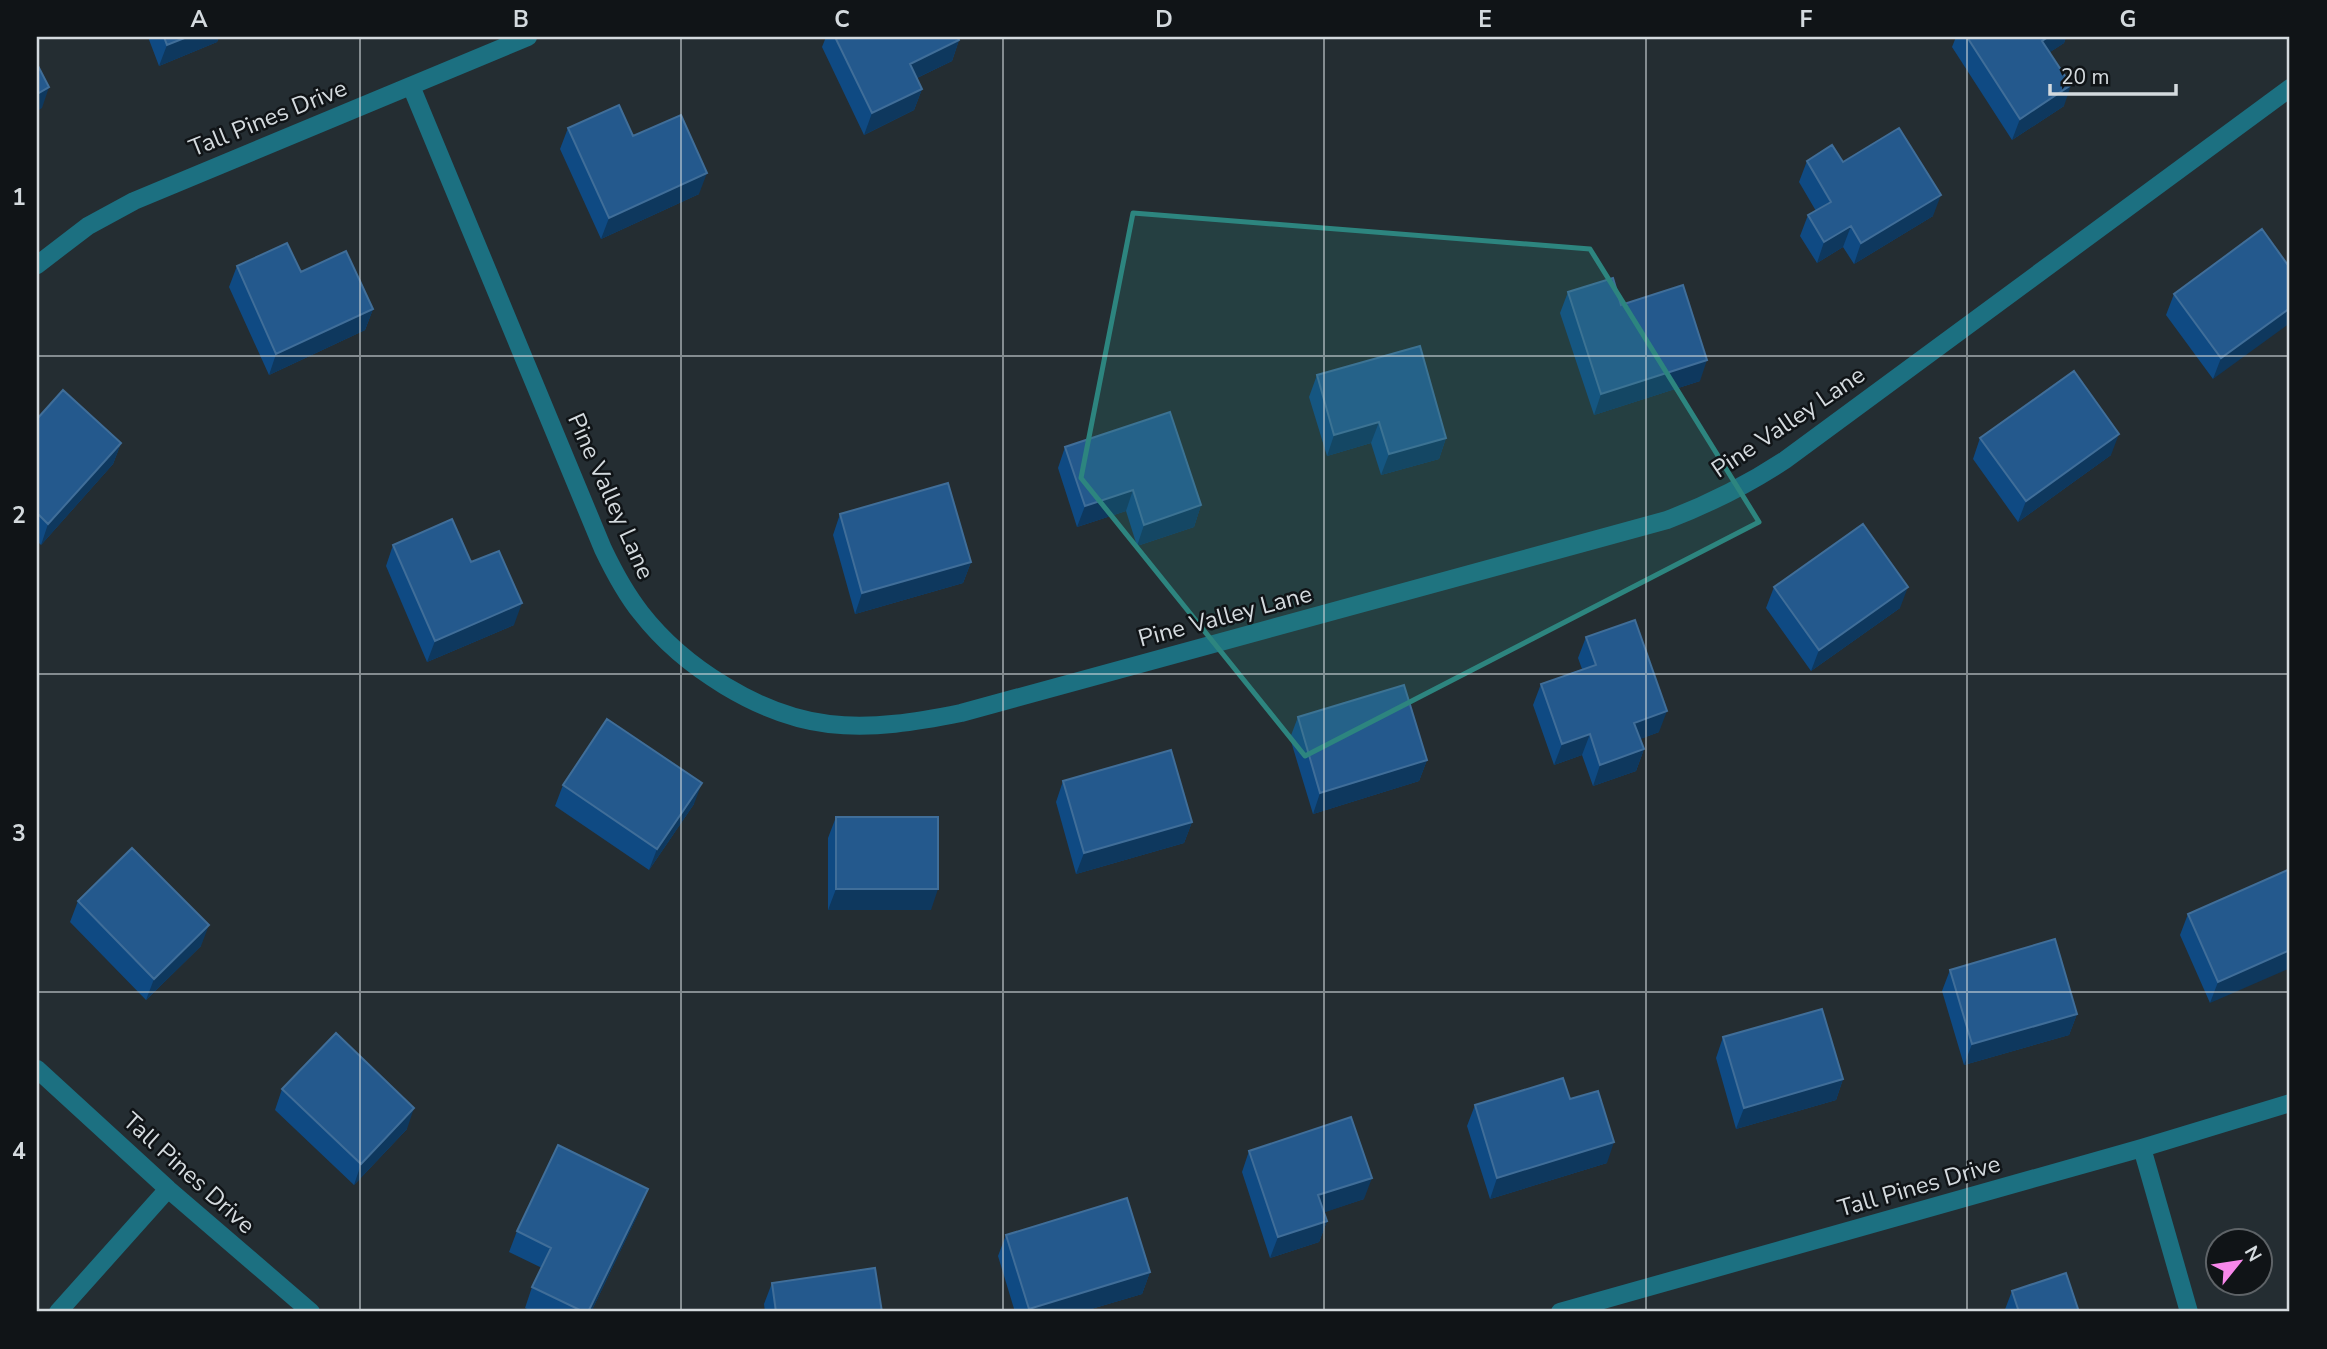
<svg xmlns="http://www.w3.org/2000/svg" width="2327" height="1349" font-family="'Nunito Sans',sans-serif">
  <style>
    .lines { fill: none; stroke-linecap: round; stroke-linejoin: round }
    .minor { stroke: #1c7081; stroke-width: 18 }
    .wall { fill: #0f4a83 }
    .shaded-wall { fill: #0e385e }
    .building { fill: #24598d; stroke: #406e99; stroke-width: 2 }
    .marked { fill: #2d857f; fill-opacity: 0.2; stroke: #2d857f; stroke-width: 5; stroke-linejoin: round }
    .grid { fill: none; stroke: #d4dade; stroke-width: 2; stroke-opacity: 0.55 }
    .labels { text-anchor: middle; dominant-baseline: central; stroke-width: 5; stroke-linejoin: round; paint-order: stroke }
    .street-label { font-size: 24px; fill: #d4dade; stroke: #101417 }
    .neatline { fill: none; stroke: #d4dade; stroke-width: 2.5 }
    .grid-label { font-size: 23px; text-anchor: middle; font-weight: bold; fill: #d4dade }
  </style>
  <rect width="100%" height="100%" fill="#242d32"/>
  <g class="lines">
    <path class="minor" d="M411,86l192,463c11,23 22,44 38,64 42,54 119,103 188,111 45,5 87,-2 132,-11l706,-193c42,-16 80,-35 118,-60l505,-372
      M37,265l51,-39 46,-25 394,-164
      M37,1069l131,120 143,123
      M2142,1148l47,164
      M58,1312l110,-123
      M1560,1312l582,-164 148,-45"/>
  </g>
  <path class="wall" d="M148,37h71l-2,5 -58,24z
    M826,37h132l1,3 -7,21 -35,17 5,11 -8,21 -50,25 -42,-88z
    M1956,37h110l-2,6 -14,9 14,54 -52,34 -60,-93z
    M568,128l65,8 66,58 -98,45 -41,-90z
    M1807,161l36,1 90,54 -79,48 -11,-17 -26,16 -17,-27 8,-21 8,-4 -17,-29z
    M237,266l64,6 72,37 -8,21 -96,45 -40,-88z
    M2290,268l-77,111 -47,-64 8,-21z
    M1568,292l53,13 79,76 -106,34 -34,-102z
    M1317,375l129,63 -7,21 -58,16 -10,-32 -44,13 -18,-59z
    M37,419l84,24 -8,21 -72,81 -4,-4z
    M1980,438l131,17 -93,67 -45,-63z
    M1065,447l136,58 -7,22 -57,19 -11,-35 -49,16 -19,-59z
    M840,514l131,48 -8,21 -108,31 -22,-79z
    M393,545l78,17 43,63 -87,37 -41,-96z
    M1774,587l126,21 -89,63 -45,-63z
    M1586,637l73,95 -19,7 4,10 -8,22 -43,15 -11,-31 -28,10 -21,-60 8,-21 41,-15 -4,-11z
    M1298,717l129,43 -8,21 -106,33 -23,-76z
    M1063,781l129,41 -8,21 -108,31 -20,-72z
    M563,785l131,19 -45,66 -94,-64z
    M836,817l95,93h-103v-72z
    M2290,869l-80,134 -30,-68 8,-21z
    M78,901l123,45 -55,54 -76,-78z
    M1950,970l127,44 -8,21 -105,30 -22,-74z
    M1723,1037l120,42 -7,21 -100,29 -20,-71z
    M282,1089l125,40 -53,56 -79,-75z
    M1570,1099l37,64 -117,36 -23,-73 8,-21z
    M1249,1151l115,48 -40,13 3,9 -8,21 -49,16 -28,-86z
    M640,1210l-49,102h-58l-8,-4 7,-21 10,-19 -33,-16 8,-21z
    M1006,1235l144,37 -8,22 -61,18h-66l-17,-56z
    M772,1283l110,29h-117l-1,-8z
    M2012,1291l67,21h-75z"/>
  <path class="shaded-wall" d="M187,37h32l-2,5 -58,24 8,-21z
    M2048,37h18l-2,6 -29,19 7,-21z
    M959,40l-7,21 -50,24 8,-21z
    M2071,85l-7,21 -52,34 8,-21z
    M49,87l-7,21 -5,3v-17z
    M922,89l-8,21 -50,25 8,-22z
    M707,173l-8,21 -98,45 8,-21z
    M1941,195l-8,21 -79,48 7,-21z
    M1851,226l-8,21 -26,16 7,-21z
    M2290,308v15l-77,56 8,-21z
    M373,309l-8,21 -96,45 7,-21z
    M1707,360l-7,21 -106,34 7,-21z
    M1379,422l-8,21 -44,13 7,-21z
    M2119,434l-8,21 -93,67 8,-21z
    M1446,438l-7,21 -58,16 8,-21z
    M121,443l-8,21 -72,81 7,-21z
    M1133,490l-7,21 -49,16 8,-21z
    M1201,505l-7,22 -57,19 7,-21z
    M971,562l-8,21 -108,31 7,-21z
    M1908,587l-8,21 -89,63 8,-21z
    M522,603l-8,22 -87,37 8,-21z
    M1667,711l-8,21 -32,12 7,-21z
    M1590,734l-8,21 -28,10 8,-21z
    M1644,749l-8,22 -43,15 7,-21z
    M1427,760l-8,21 -106,33 7,-21z
    M702,783l-8,21 -45,66 8,-21z
    M1192,822l-8,21 -108,31 8,-21z
    M836,889h102l-7,21h-103z
    M209,925l-8,21 -55,54 8,-21z
    M2290,950v18l-80,35 8,-21z
    M2077,1014l-8,21 -105,30 8,-21z
    M1843,1079l-7,21 -100,29 8,-21z
    M414,1108l-7,21 -53,56 7,-21z
    M1614,1142l-7,21 -117,36 7,-21z
    M1372,1178l-8,21 -53,18 7,-22z
    M648,1189l-8,21 -49,102h-3z
    M1327,1221l-8,21 -49,16 8,-21z
    M1150,1272l-8,22 -61,18h-53l1,-3z"/>
  <path class="building" d="M164,37h23l-20,8z
    M835,37h123l1,3 -49,24 12,25 -50,24z
    M1967,37h81l-6,4 29,44 -51,34z
    M37,64l12,23 -12,7z
    M619,105l14,31 48,-21 26,58 -98,45 -41,-90z
    M1899,128l42,67 -80,48 -10,-17 -27,16 -16,-27 23,-13 -24,-41 25,-16 11,17z
    M2262,229l28,39v40l-69,50 -47,-64z
    M287,243l14,29 45,-21 27,58 -97,45 -39,-88z
    M1613,278l8,27 62,-20 24,75 -106,34 -33,-102z
    M1420,346l26,92 -57,16 -10,-32 -45,13 -17,-60z
    M2074,371l45,63 -93,67 -46,-63z
    M63,390l58,53 -73,81 -11,-11v-94z
    M1170,412l31,93 -57,20 -11,-35 -48,16 -20,-59z
    M948,483l23,79 -109,31 -22,-79z
    M452,519l19,43 28,-11 23,52 -87,38 -42,-96z
    M1863,524l45,63 -89,63 -45,-63z
    M1635,620l32,91 -33,12 10,26 -44,16 -10,-31 -28,10 -21,-60 55,-19 -10,-28z
    M1404,685l23,75 -107,33 -22,-76z
    M607,719l95,64 -45,66 -94,-64z
    M1171,750l21,72 -108,31 -21,-72z
    M836,817h102v72h-102z
    M132,848l77,77 -55,54 -76,-78z
    M2290,869v81l-72,32 -30,-68z
    M2055,939l22,75 -105,30 -22,-74z
    M1822,1009l21,70 -99,29 -21,-71z
    M336,1033l78,75 -53,56 -79,-75z
    M1563,1078l7,21 28,-8 16,51 -117,36 -22,-73z
    M1351,1117l21,61 -54,17 9,26 -49,16 -29,-86z
    M558,1145l90,44 -60,123h-4l-52,-25 19,-39 -34,-17z
    M1127,1198l23,74 -121,37 -23,-74z
    M875,1268l7,44h-106l-4,-29z
    M2066,1273l13,39h-60l-7,-21z"/>
  <path class="marked" d="M1133,213l457,36 169,273 -454,234 -224,-278z"/>
  <path class="grid" d="M360,37v1275M681,37v1275M1003,37v1275M1324,37v1275M1646,37v1275M1967,37v1275M37,356h2253M37,674h2253M37,992h2253"/>
  <g class="labels">
    <g class="street-label">
      <text transform="translate(268 118) rotate(-22)">Tall Pines Drive</text>
      <text transform="translate(1788 422) rotate(-34)">Pine Valley Lane</text>
      <text transform="translate(611 496) rotate(66)">Pine Valley Lane</text>
      <text transform="translate(1225 616) rotate(-15)">Pine Valley Lane</text>
      <text transform="translate(189 1173) rotate(42)">Tall Pines Drive</text>
      <text transform="translate(1919 1186) rotate(-16)">Tall Pines Drive</text>
    </g>
  </g>
  <rect width="2327" height="1349" fill="none" stroke="#101417" stroke-width="77"/>
  <g transform="translate(2239 1262) rotate(60)"><circle r="33" fill="#101417" stroke="#5e6367" stroke-width="2"/>
  <path d="M0-5L12 26L0 18L-12 26Z" fill="#f888eb"/>
  <text y="-10" font-size="19" font-weight="bold" text-anchor="middle" fill="#d4dade">N</text>
  </g>
  <path d="M2050 84v10h126v-10" fill="none" stroke="#d4dade" stroke-width="3.5"/>
  <text x="2061" y="84" font-size="21" fill="#d4dade" stroke="#101417" stroke-width="5" paint-order="stroke">20 m</text>
  <rect x="38" y="38" width="2250" height="1272" class="neatline"/>
  <g class="grid-label">
    <text x="199" y="27">A</text>
    <text x="521" y="27">B</text>
    <text x="842" y="27">C</text>
    <text x="1164" y="27">D</text>
    <text x="1485" y="27">E</text>
    <text x="1806" y="27">F</text>
    <text x="2128" y="27">G</text>
    <text x="19" y="205">1</text>
    <text x="19" y="523">2</text>
    <text x="19" y="841">3</text>
    <text x="19" y="1159">4</text>
  </g>
</svg>
